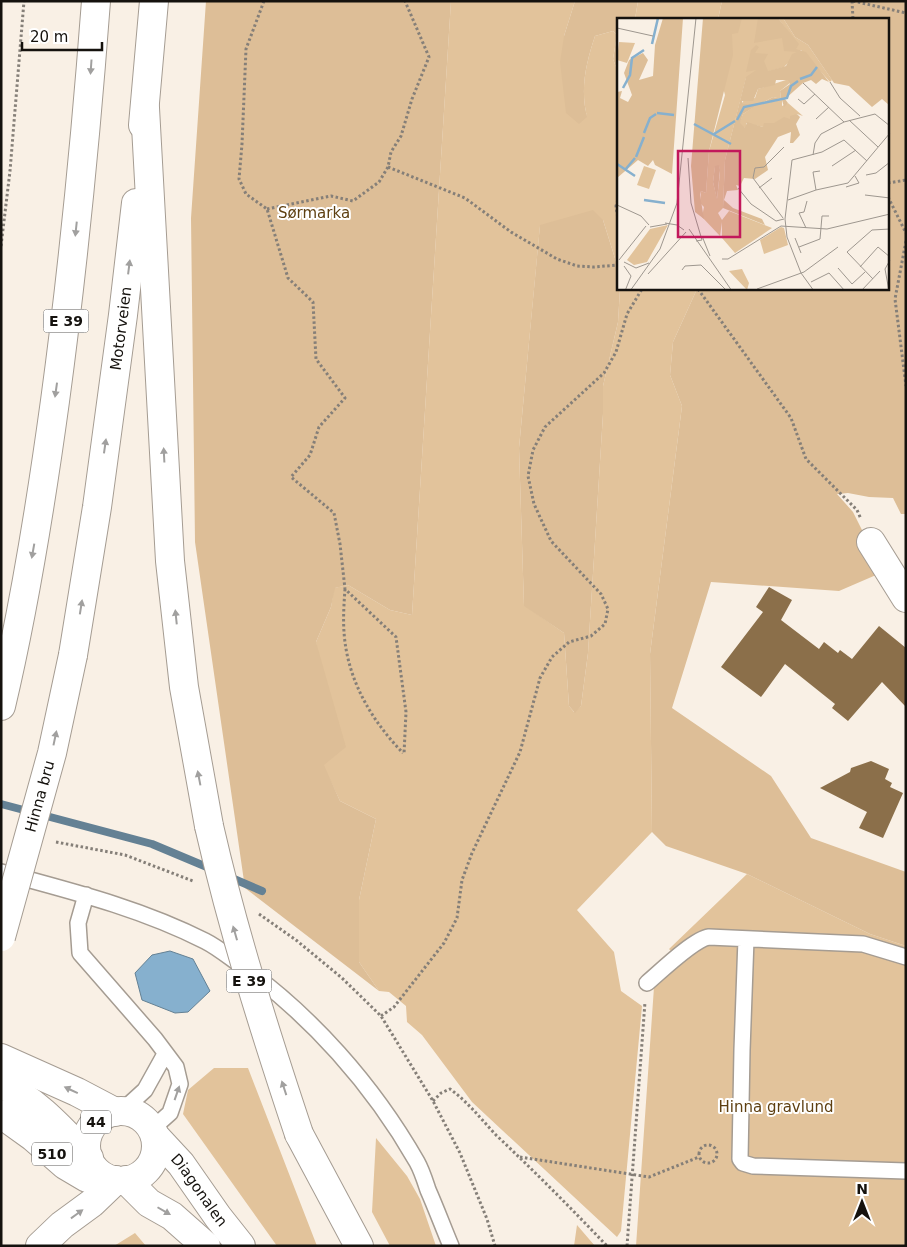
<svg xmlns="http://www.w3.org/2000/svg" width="907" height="1247" font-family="'DejaVu Sans',sans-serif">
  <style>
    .green { fill: #e2c39b }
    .forest { fill: #ddbe97 }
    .water { fill: #86b0ce; stroke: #648194 }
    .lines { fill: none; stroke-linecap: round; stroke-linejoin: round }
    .stream { stroke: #648194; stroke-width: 8 }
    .building { fill: #8b6f4a }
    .lane-casing { stroke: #a59c92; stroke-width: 18 }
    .street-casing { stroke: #a59c92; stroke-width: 30 }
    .primary-casing { stroke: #a59c92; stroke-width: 30 }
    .highway-casing { stroke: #a59c92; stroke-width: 30 }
    .path { stroke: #857f78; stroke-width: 3; stroke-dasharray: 2.5 2.5; stroke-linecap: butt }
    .lane { stroke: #fff; stroke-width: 15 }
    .street { stroke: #fff; stroke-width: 28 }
    .primary { stroke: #fff; stroke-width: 28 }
    .highway { stroke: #fff; stroke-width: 28 }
    .highway-bridge-casing { stroke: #a59c92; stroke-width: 30; stroke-linecap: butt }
    .highway-bridge { stroke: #fff; stroke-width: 28 }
    .oneway { fill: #a1a09f }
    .labels { text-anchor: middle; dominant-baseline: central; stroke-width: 4; stroke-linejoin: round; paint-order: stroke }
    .shield { fill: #fff; stroke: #5b5956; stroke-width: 1 }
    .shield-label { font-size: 14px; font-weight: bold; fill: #15120e }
    .park-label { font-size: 15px; fill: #5e3f10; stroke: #fff }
    .street-label { font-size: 15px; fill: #15120e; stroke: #fff }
    .inset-river { fill: none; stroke: #86b0ce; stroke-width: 2.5 }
    .inset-road { fill: none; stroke: #9e978f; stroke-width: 1 }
    .view { fill: #c2185b; fill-opacity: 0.15; stroke: #c2185b; stroke-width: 2.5 }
    .inset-edge { fill: none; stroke: #15120e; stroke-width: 2.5 }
  </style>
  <rect width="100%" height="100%" fill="#f9f0e5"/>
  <path class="green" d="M451,1h124l-11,35 23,81c-7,-28 -1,-54 8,-81l18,-5 4,4 -4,24 5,13v196l-15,-48 -63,6 -21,222 5,157 40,28 5,73 5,6 7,-6 7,-53 15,-239v-28l15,-64 2,-33h77l-24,53 -3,33 12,31 -32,248 2,178 -75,78 37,42 7,39 21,15 -21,225 -4,6 -145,-135 -50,-67 -15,-13 -1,-16 -17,-14 -10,-1 -20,-29v-62l17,-81 -36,-18 -17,-36 -7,-123 15,-35 3,-19 14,-3 42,25 22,5z
    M638,1h84l-4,18h-83z
    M747,874l123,60 36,12v300h-270l18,-259 23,-30 -8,-8z
    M214,1068h34l69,178h-40l-94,-132 5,-24z
    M376,1138l31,38 13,23 16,47h-46l-18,-34z
    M577,1225l18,21h-21z
    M135,1233l11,13h-32z"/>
  <path class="forest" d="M206,1h245l-39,614 -22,-5 -42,-25 -13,3 -4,19 -15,35 30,105 -22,18 16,36 36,18 -17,81v62l20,29 -134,-103 -50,-346 -4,-324z
    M575,1h63l-3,18h-17v53l-5,-13 4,-24 -4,-4 -18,5c-9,27 -15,53 -8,81l-8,7 -13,-11 -6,-51 4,-26z
    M722,1h184v513h-5l-8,-16 -24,-1 -21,-4 -11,1 16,18 30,60 -44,19 -128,-9 -39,126 99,68 40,62 95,34v74l-36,-12 -123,-60 -81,-28 -14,-14 -2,-178 32,-248 -12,-31 3,-33 24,-53h191v-270h-170z
    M593,210l10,10 15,48v21h2l-2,33 -15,64v28l-15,239 -7,53 -6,7 -6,-7 -5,-73 -40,-27 -5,-158 21,-223z"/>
  <path class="water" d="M170,951l23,8 17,32 -22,21 -13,1 -33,-13 -7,-27 17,-18z"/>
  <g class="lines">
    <path class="stream" d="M1,804l151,40 62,26
      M227,876l35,15"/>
  </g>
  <path class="building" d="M769,587l23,13 -11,20 38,29 5,-7 14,11 2,-3 12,9 27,-33 27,22v59l-24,-25 -34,39 -16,-13 3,-4 -50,-40 -24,33 -40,-30 42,-55 -7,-5z
    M871,761l18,8 -4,10 7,4 -2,4 13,6 -20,45 -24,-10 8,-16 -47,-24 30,-16 1,-4z"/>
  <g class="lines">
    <defs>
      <path id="lane" d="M1,872c70,19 139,36 204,69 12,6 23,15 34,23 72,51 134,121 178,198 5,9 8,19 11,28 8,18 15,37 23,56
        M86,895l-8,28 2,30 75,86 21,28 4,17 -10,29 -18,16
        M746,939l-4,111 -2,109 3,4 10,3 153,5
        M647,983c13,-11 47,-44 62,-46l154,7 43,13
        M122,1111l23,-21 20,-36"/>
      <path id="street" d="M871,542l35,56"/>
      <g id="primary">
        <path d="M1,1058l76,34 38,20"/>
        <circle cx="121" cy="1146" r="35"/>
        <path d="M1,1114l32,23 32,28 22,13 21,1"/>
        <path id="s1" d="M155,1136l26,28 37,53 23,29"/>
        <path d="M126,1180l23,23 23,13 34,30"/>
      </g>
      <g id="highway">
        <path d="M145,108l25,453 14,126 25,139"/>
        <path d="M143,125l11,-124"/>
        <path id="s2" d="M73,655l24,-148 26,-192 13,-112"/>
        <path d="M1,706c24,-101 40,-203 54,-305 18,-133 31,-266 41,-400"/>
        <path d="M1,1084c35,16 62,47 88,74"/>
        <path d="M299,1134l60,112"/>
        <path d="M40,1246l22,-21 30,-22 24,-23"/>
      </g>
    </defs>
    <use href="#lane" class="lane-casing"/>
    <use href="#street" class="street-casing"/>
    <use href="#primary" class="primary-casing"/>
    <use href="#highway" class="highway-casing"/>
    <path class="path" d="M264,1l-18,48 -4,95 -3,35 7,15 21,15 21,69 25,24 3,57 29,39 -26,29 -9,28 -19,22 43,36 6,31 5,45 51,48 10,75 -2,42
      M852,1l1,18
      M853,1l53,12
      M388,167l77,31 46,34 46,27 20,7 17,1 24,-2
      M888,183l18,-3
      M888,197l18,36
      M618,200l-2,6 2,13
      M267,209l64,-13 22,5 26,-19 9,-15 3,-15 10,-16 11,-37 17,-42 -24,-56
      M906,241l-11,58 11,87
      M1,246l9,-75 14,-170
      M698,289l93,129 15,41 51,51 4,9
      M345,589c-1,14 -2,29 -1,43 3,47 27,88 59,121
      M56,842l69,13 68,26
      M259,914l37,26 46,38 39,38 52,85 27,52 27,66 8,27
      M381,1016l13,-9 50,-64 13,-25 5,-38 10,-27 48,-101 20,-74 12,-21 17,-15 22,-6 14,-12 3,-15 -7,-15 -50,-53 -17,-37 -6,-28 5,-26 12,-23 59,-54 12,-21 11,-38 15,-25
      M433,1101l8,-8 9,-4c18,13 31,30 46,46 38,36 75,73 111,111
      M699 1154a9 9 0 1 1 18 0a9 9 0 1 1-18 0Z
      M520,1157l129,20 50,-20
      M627,1246l18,-244"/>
    <use href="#lane" class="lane"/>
    <use href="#street" class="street"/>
    <use href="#primary" class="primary"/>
    <use href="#highway" class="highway"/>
    <defs>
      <g id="highway-bridge">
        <path d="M209,826c24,105 56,206 90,308"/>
        <path id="s3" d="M1,937l51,-184 21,-98"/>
      </g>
    </defs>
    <use href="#highway-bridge" class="highway-bridge-casing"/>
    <use href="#highway-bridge" class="highway-bridge"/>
  </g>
  <defs><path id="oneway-solid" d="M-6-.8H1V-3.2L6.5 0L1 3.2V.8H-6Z" transform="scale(1.25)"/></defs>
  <g class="oneway">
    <use href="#oneway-solid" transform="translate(91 67) rotate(94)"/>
    <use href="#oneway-solid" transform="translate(76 229) rotate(96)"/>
    <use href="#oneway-solid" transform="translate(129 267) rotate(-83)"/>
    <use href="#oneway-solid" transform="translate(56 390) rotate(98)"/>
    <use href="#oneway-solid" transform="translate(105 446) rotate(-82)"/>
    <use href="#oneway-solid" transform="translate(164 455) rotate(-93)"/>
    <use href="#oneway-solid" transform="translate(33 551) rotate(100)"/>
    <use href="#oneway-solid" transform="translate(81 607) rotate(-81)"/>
    <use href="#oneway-solid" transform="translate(176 617) rotate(-96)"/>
    <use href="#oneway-solid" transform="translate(55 738) rotate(-78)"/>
    <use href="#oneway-solid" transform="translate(199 778) rotate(-101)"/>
    <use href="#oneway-solid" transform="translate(235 933) rotate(-106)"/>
    <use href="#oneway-solid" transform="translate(284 1088) rotate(-108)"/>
    <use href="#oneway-solid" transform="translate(71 1090) rotate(-155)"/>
    <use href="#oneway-solid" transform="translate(177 1093) rotate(-71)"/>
    <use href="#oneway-solid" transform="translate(164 1211) rotate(30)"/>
    <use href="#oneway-solid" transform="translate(77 1214) rotate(-36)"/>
  </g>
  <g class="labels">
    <g class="shield">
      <rect x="43.5" y="309.5" width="45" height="23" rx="4"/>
      <rect x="226.5" y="969.5" width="45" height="23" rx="4"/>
      <rect x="81" y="1110.5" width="30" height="23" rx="4"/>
      <rect x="32" y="1142.5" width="40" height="23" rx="4"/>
    </g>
    <g class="shield-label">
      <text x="66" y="321">E 39</text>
      <text x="249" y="981">E 39</text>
      <text x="96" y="1122">44</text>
      <text x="52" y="1154">510</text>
    </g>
    <g class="park-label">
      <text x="314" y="213">Sørmarka</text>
      <text x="776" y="1107">Hinna gravlund</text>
    </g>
    <g class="street-label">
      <text stroke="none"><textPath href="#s2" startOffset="330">Motorveien</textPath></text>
      <text stroke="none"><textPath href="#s3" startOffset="146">Hinna bru</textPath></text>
      <text stroke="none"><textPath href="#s1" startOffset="70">Diagonalen</textPath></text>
    </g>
  </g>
  <g transform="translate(617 18)">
    <rect width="272" height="272" fill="#f9f0e5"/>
    <path d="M87,0h72l22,27 -20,-27h5l12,19 13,8 24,35 -2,2 -29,-32 -17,17 -38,11 -21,82 -2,48 -5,5 4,7 7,-9 43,17 -37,25 -13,-15v-16l-2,14 -18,-19 2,-10 -4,-4 1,-12 5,2 3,-42 16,-56zM102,148l1,7 -3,26 -4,-17 2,-15zM2,24l16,1 -8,20 -10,-3zM172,61l1,4 -10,8 1,8 -8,-2 -13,7 22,-4v6l6,-3 15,13 -6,-2 -7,6 -27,7 -17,-4v6l-7,-5 4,-10 15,-10h-16l4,-9v5l9,-2 3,-9zM27,148l12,4 -7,19 -12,-4zM51,207l-21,37 -13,3 -7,-5 23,-31zM164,209l3,1 4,17 -24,9 -4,-14zM125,251l7,14 -2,7 -18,-19z" fill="#e2c39b" fill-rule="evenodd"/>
    <path d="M46,0h20l-11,156 -17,-9 -2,-5 -5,6 -10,-6 -21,18v-86l5,-1 -2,7 8,4 4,-7 -8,-22 5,-13 14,-7 5,7 -9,20 14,-4 2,-31zM86,0h39l-4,15 -6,1 1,21 -24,96 -3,42 -5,-2 -1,4 4,24 -9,-7 -4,-46zM141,0h20l21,26 -3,5 10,3 23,30 -7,-3 -6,5 -5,-4 -8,3 -18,16 3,4 -4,4 -2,-7 -22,4 13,-7 8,2 -1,-8 10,-7 -2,-4h-12l-1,5 -17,4 -5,12h-11l1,3h16l-16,10 -3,9 5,5 2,-6 16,5 1,-4h10l10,-6 6,2v-3l7,-2 3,3 -4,7 4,11 -7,8h-3l1,-11 -13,5 -13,20 3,13 -13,9 -11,-1 -4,8 -4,-1 2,5 -11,1 -3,9 9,8 29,11 3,6 -42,-17 2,-48 21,-83 10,-7 -10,2 5,-22 5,-5 3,2 -4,6 13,1 -4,7 4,10 18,-5 6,-12 5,-2 -13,-1 -2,-13 -28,5zM166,0h106v87l-7,-6 -10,8 -23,-21 -15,-3 -26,-38 -13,-8zM102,147l1,5 -3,30 -4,-18 2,-16z" fill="#ddbe97"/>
    <path class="inset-river" d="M35,26l6,-26M183,61l11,-4 6,-8M6,70l7,-13 2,-17 12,-8M40,95l17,2M120,102l7,-13 43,-9 4,-12 7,-5M77,106l37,20M27,115l6,-15 6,-4M97,116l21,-13M19,139l8,-20M0,146l18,12M8,152l10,-12M27,182l21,3"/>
    <path class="inset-road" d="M0,10l36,8M213,64l10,16 20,18M186,65l41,39M181,81l6,5 11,-10M199,101l13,-12M232,102l29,27M196,137l2,-12 6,-9 23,-12 31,-8 15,12M71,140l3,45 11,37 -6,1M215,148l24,-16M249,157l10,-2 14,-11M229,169l13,-4 -4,-7M121,170l13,16 25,17 8,-2M142,170l13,-10M199,172l-3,-18 7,-1M248,177l25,3M171,182l28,-10 32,-7 42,-50M0,187l24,11 8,9M166,200l-30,-40 2,-10 9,-1 20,-20M48,205l12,2 7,5M33,209l17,-3M189,210l-7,-15 5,-1 3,-11M72,211l43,62M85,218l8,20M178,220l6,15M182,229l21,-8 2,-23h7M105,241h6l53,-33 46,3 63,-15M2,242l27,-34M7,244l12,6 13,-5M7,248l7,10 -6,15M243,249l18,-20 12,10M221,250l14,16 13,-12M65,252l3,-4 16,-1 26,26M31,256l38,-42M256,261l-26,-27 25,-22 18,-1M194,264l18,-9 16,18M140,271l47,-17 34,-25M13,273l30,-42 17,-46 19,-185M197,273l-13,-18 -14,-36 -2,-18 7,-59 30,-8 22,-12 23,21M244,273l19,-20M272,273l-4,-22 5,-9"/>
    <path class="view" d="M61,133h62v86h-62z"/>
    <rect width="272" height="272" class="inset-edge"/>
  </g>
  <rect width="907" height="1247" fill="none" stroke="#15120e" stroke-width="5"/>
  <g transform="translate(862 1202)" stroke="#ffffff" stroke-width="4" paint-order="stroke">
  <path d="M0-4L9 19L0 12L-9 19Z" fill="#15120e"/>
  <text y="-8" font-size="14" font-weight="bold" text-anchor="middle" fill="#15120e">N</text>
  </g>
  <path d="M22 42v8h80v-8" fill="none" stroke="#15120e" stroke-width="2.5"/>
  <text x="30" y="42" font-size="15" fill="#15120e" stroke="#ffffff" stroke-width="4" paint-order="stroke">20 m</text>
</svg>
